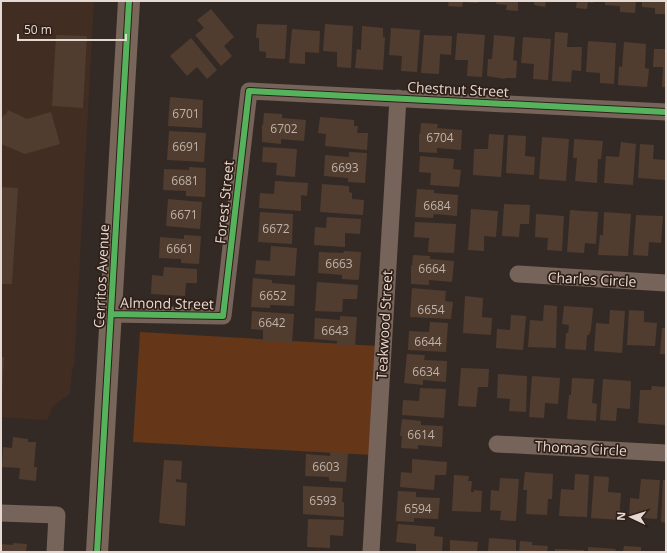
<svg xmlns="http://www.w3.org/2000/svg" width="667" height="553" font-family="'Open Sans',sans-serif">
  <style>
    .built { fill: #422d23 }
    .green { fill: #663619 }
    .building { fill: #513d2f }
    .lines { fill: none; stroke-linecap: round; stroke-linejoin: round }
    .street { stroke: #76645a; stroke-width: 17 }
    .secondary { stroke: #79665a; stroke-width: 22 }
    .cycleway-casing { stroke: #2f1f17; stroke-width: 8 }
    .cycleway { stroke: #56b35d; stroke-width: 6 }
    .labels { text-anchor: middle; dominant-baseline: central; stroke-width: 3.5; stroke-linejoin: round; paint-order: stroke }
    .number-label { font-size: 12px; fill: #bfb2aa }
    .street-label { font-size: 14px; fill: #e4d9d3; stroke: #2f1f17 }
  </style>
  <rect width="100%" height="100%" fill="#332a26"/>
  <path class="built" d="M1,1h93l-20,365 -2,2 -2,26 -8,5 -10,8 -5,13 -46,-3z"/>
  <path class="green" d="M140,332l238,14 -6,109 -239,-13z"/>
  <path class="building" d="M449,1h29v2l-15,-1 -1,5 -14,-1z
    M497,1h21v10l-12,-1 1,-5 -11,-1z
    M534,1h12l-1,6 -11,-2z
    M577,1h16v2l-5,-1 -1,7 -11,-1z
    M605,1h31l-1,12 -15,-1v-6l-15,-1z
    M642,1h24v13h-11v-6l-13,-1z
    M211,9l23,28 -10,9 8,10 -11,10 -26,-31 9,-7 -7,-8z
    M257,24l30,1 -2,34 -19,-1v-6l-7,-1v-13h-3z
    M325,24l28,2 -2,42 -14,-1v-15l-14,-1z
    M362,26l21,2v9h2l-2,33 -28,-2 2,-19 4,1z
    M391,28l29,2 -3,42 -16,-1 1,-15 -13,-1z
    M292,29l28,2 -1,22 -14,-1v12l-16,-1z
    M555,32l13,1 -1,14h15l-1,24 -9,-1 -1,12 -19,-1z
    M457,33l28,2 -3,42 -15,-1 1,-16h-13z
    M56,35l31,1 -4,72 -31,-2z
    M424,35l28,1 -1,19 -11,-1 -1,20 -18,-1z
    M494,35l21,2 -2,23 4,1 -1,17h-11v1l-18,-3 1,-17h4z
    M523,37l28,2 -3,41 -15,-1 1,-15 -13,-1z
    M191,38l26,32 -10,9 -10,-12 -10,9 -17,-20z
    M588,41l28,2 -2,41 -14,-1v-10l-14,-1z
    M624,42l22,2 -1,24 4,1 -2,18 -29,-2 1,-19 3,1z
    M654,49h12v38h-4l1,-20h-10z
    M170,97l33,3 -1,28 -34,-2z
    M8,110l19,9 24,-7 9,32 -35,10 -24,-10v-23l3,-7 2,1z
    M264,113l18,1v4l24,2 -2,21 -23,-2v5l-19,-2v-17h1z
    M320,117l34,3v6h4l-1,7h11l-1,17 -42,-4 1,-12 -8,-1z
    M421,123l17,1 -1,4 25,2 -1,20 -24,-2v5l-18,-1v-18h1z
    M169,131l37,2 -2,29 -37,-2z
    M489,134l15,1 -3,42 -28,-2 1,-26h14z
    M508,135l18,1 -1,20 10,1 -1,18 -28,-2z
    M542,137l27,2 -3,42 -27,-2z
    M574,139l29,2 -2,18h-3l-1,24 -22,-2 2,-23h-4z
    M621,142l15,2 -3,41 -29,-2 2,-27 13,1z
    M640,144l14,1 -1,14 13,1v20l-28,-2z
    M263,147l34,2 -2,28 -19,-2 1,-12 -15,-1z
    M349,152l18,1 -2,30 -17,-1v-4l-24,-2 1,-21 24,2z
    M420,156l34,3 -1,10 8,1 -2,17 -29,-2 1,-12 -12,-1z
    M189,167l17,1 -1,29 -19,-1v-5l-23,-1 1,-21 25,1z
    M275,181l33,2 -1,13 -6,-1v16l-42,-3 1,-15 14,1z
    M322,184l27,2v6l3,1v6l12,1 -1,15 -43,-3z
    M1,187l17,1 -6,96h-11z
    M417,189l17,1v3l24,2 -1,21 -23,-2 -1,4 -18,-1z
    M168,199l34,3 -2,27 -34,-3z
    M504,204l26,1 -1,19h-9l-1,13 -17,-1z
    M471,209l27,2 -2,26 -12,-1v15l-16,-1z
    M570,210l28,2 -2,32 -11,-1 -1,10 -17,-1z
    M260,212l33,2 -1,30 -34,-2z
    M604,212l27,2 -3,42 -30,-1 2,-20h3z
    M536,214l28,2 -2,35 -15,-1 1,-12 -13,-1z
    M636,215l27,1 -2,27 -12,-1 -1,14 -15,-1z
    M327,217l34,2 -1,15 -15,-1v14l-31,-2 1,-18 11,1z
    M415,222l41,2 -2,29 -26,-1 1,-14 -15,-1z
    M184,235l17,1 -2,28 -18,-1v-4l-22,-1 1,-21 24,2z
    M271,246l26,2 -2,28 -40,-2 1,-14 14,1z
    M344,251l17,1 -2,27 -1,1 -16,-1v-4l-24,-2 1,-21 24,1z
    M413,255l17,1v3l24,2 -2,21 -23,-2v5l-18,-1v-19l1,1z
    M164,267l33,2v14h-11l-1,13 -34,-2 1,-19 11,1z
    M253,278l19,2v3l23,2 -1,21 -24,-1v3l-19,-1z
    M317,282l41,3 -1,14h-14l-1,13 -27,-1z
    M412,288l34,3 -1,10 8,1 -2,17 -41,-2z
    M465,296l18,2 -1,19 10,1 -1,17 -28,-2z
    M544,305l13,1 -1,42 -28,-1 2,-27 13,1z
    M564,306l29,2 -2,21 -2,6h-2l-1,15 -21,-1 1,-16h2l1,-8 -7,-1z
    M610,310l15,1 -3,42 -28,-2 2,-28 13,1z
    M629,310l15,1v11l13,1 -2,23 -28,-1z
    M252,311l42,3 -2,29 -29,-2v-11l-12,-1z
    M511,315l15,1 -3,34 -27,-2 1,-19 13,1z
    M340,316l17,1 -2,29 -18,-1v-4l-23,-2 1,-21 25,2z
    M430,322l18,1 -2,29 -38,-2 1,-19 20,1z
    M662,328h4v26h-6z
    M407,354l18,1 -1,5 23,1 -1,21 -23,-2v5l-19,-2z
    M1,357h3l-2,35h-1z
    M461,368l28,1 -1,18h-10l-2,20 -18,-1z
    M498,374l29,2 -1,36 -17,-1 1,-12 -13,-1z
    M532,376l28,2 -2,26 -13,-1 -1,15 -15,-1z
    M572,378l22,1 -2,24 5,1 -1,17 -29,-2 2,-24h2z
    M603,379l28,2 -1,28 -13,-1 -1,13 -16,-1z
    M652,386l14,1v38l-28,-2 2,-33h11z
    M420,388l26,1 -2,29 -42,-3 1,-15 16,1z
    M402,419l19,2v4l22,1 -1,21 -24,-2v4l-17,-1 1,-12h-2z
    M13,437l15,2v3h8l-2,25h3l-1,14 -17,-2 1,-11 -18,-1 1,-20 9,1z
    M330,452l18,1 -2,29 -17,-1v-4l-24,-1 1,-22 24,2z
    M412,459l35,3 -1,13h-11l-1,15 -34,-3 1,-15 11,1z
    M164,460l18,1 -1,19 -5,-1v3l11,1 -2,43 -26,-3z
    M525,472l28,2 -1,25h-4l-1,16 -21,-1 1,-24h-4z
    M575,474l14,1 -2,42 -28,-1 2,-27 13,1z
    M454,475l15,1 -1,5h4l-1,11h3v-2l8,1 -1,21 -29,-1z
    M594,476l15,1 -1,15 13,1 -2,27 -28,-2z
    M500,478l19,1 -3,42 -16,-1 1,-9 -11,-1 1,-20 8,1z
    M641,479l19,1 -3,39 -28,-2 1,-19 9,1z
    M663,480h3v43l-5,-1z
    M303,486l40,2 -1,14h2v15l-41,-3z
    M398,491l18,1v5l24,1 -2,21 -24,-1v4l-18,-1z
    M308,519l36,1 -1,16 -13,-1v13l-23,-1z
    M398,524l37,3 -1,9 9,1 -1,15h-26v-8l-20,-2z
    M489,538l27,2v12h-28z
    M450,540l28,2 -1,10h-27z
    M520,541l12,1v3l16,1 -1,6h-28z
    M13,543l14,1 -1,8h-25v-8l12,1z
    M624,546l17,1v5h-18z
    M588,547l28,2 -1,3h-27z
    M555,549l29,1v2h-29z"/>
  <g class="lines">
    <path class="street" d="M518,274l148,9
      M111,314l112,2 26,-225 417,21
      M497,444l169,9
      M1,513l56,2 -2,37
      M371,552l27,-454"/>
    <path class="secondary" d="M97,552l32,-551"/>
    <defs>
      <path id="cycleway" d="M111,314l112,2 26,-225 417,21
        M97,552l32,-551"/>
    </defs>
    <use href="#cycleway" class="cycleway-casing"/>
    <use href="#cycleway" class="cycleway"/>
  </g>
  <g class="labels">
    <g class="number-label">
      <text x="186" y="113">6701</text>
      <text x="284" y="128">6702</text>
      <text x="440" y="137">6704</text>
      <text x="186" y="146">6691</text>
      <text x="345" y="167">6693</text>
      <text x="185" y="180">6681</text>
      <text x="437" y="205">6684</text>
      <text x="184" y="214">6671</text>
      <text x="276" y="228">6672</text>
      <text x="180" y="248">6661</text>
      <text x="339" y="263">6663</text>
      <text x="432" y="268">6664</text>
      <text x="273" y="295">6652</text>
      <text x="431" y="309">6654</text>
      <text x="272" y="322">6642</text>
      <text x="335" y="330">6643</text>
      <text x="428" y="341">6644</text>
      <text x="426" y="371">6634</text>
      <text x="421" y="434">6614</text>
      <text x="326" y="466">6603</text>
      <text x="323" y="500">6593</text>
      <text x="418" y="508">6594</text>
    </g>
    <g class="street-label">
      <text transform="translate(458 89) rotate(3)">Chestnut Street</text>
      <text transform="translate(224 202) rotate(-84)">Forest Street</text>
      <text transform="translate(101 276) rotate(-87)">Cerritos Avenue</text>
      <text transform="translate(592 279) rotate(3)">Charles Circle</text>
      <text transform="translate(167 303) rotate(1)">Almond Street</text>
      <text transform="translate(384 325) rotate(-87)">Teakwood Street</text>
      <text transform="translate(581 448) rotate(3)">Thomas Circle</text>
    </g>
  </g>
  <rect width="667" height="553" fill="none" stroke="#e4d9d3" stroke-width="4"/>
  <g transform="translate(631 517) rotate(274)" stroke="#2f1f17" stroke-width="3" paint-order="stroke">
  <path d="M0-3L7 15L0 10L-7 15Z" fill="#e4d9d3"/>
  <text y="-6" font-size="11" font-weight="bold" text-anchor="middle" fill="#e4d9d3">N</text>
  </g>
  <path d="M18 34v6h108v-6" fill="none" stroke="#e4d9d3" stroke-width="2"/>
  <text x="24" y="34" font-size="12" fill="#e4d9d3" stroke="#2f1f17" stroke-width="3" paint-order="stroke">50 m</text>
</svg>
